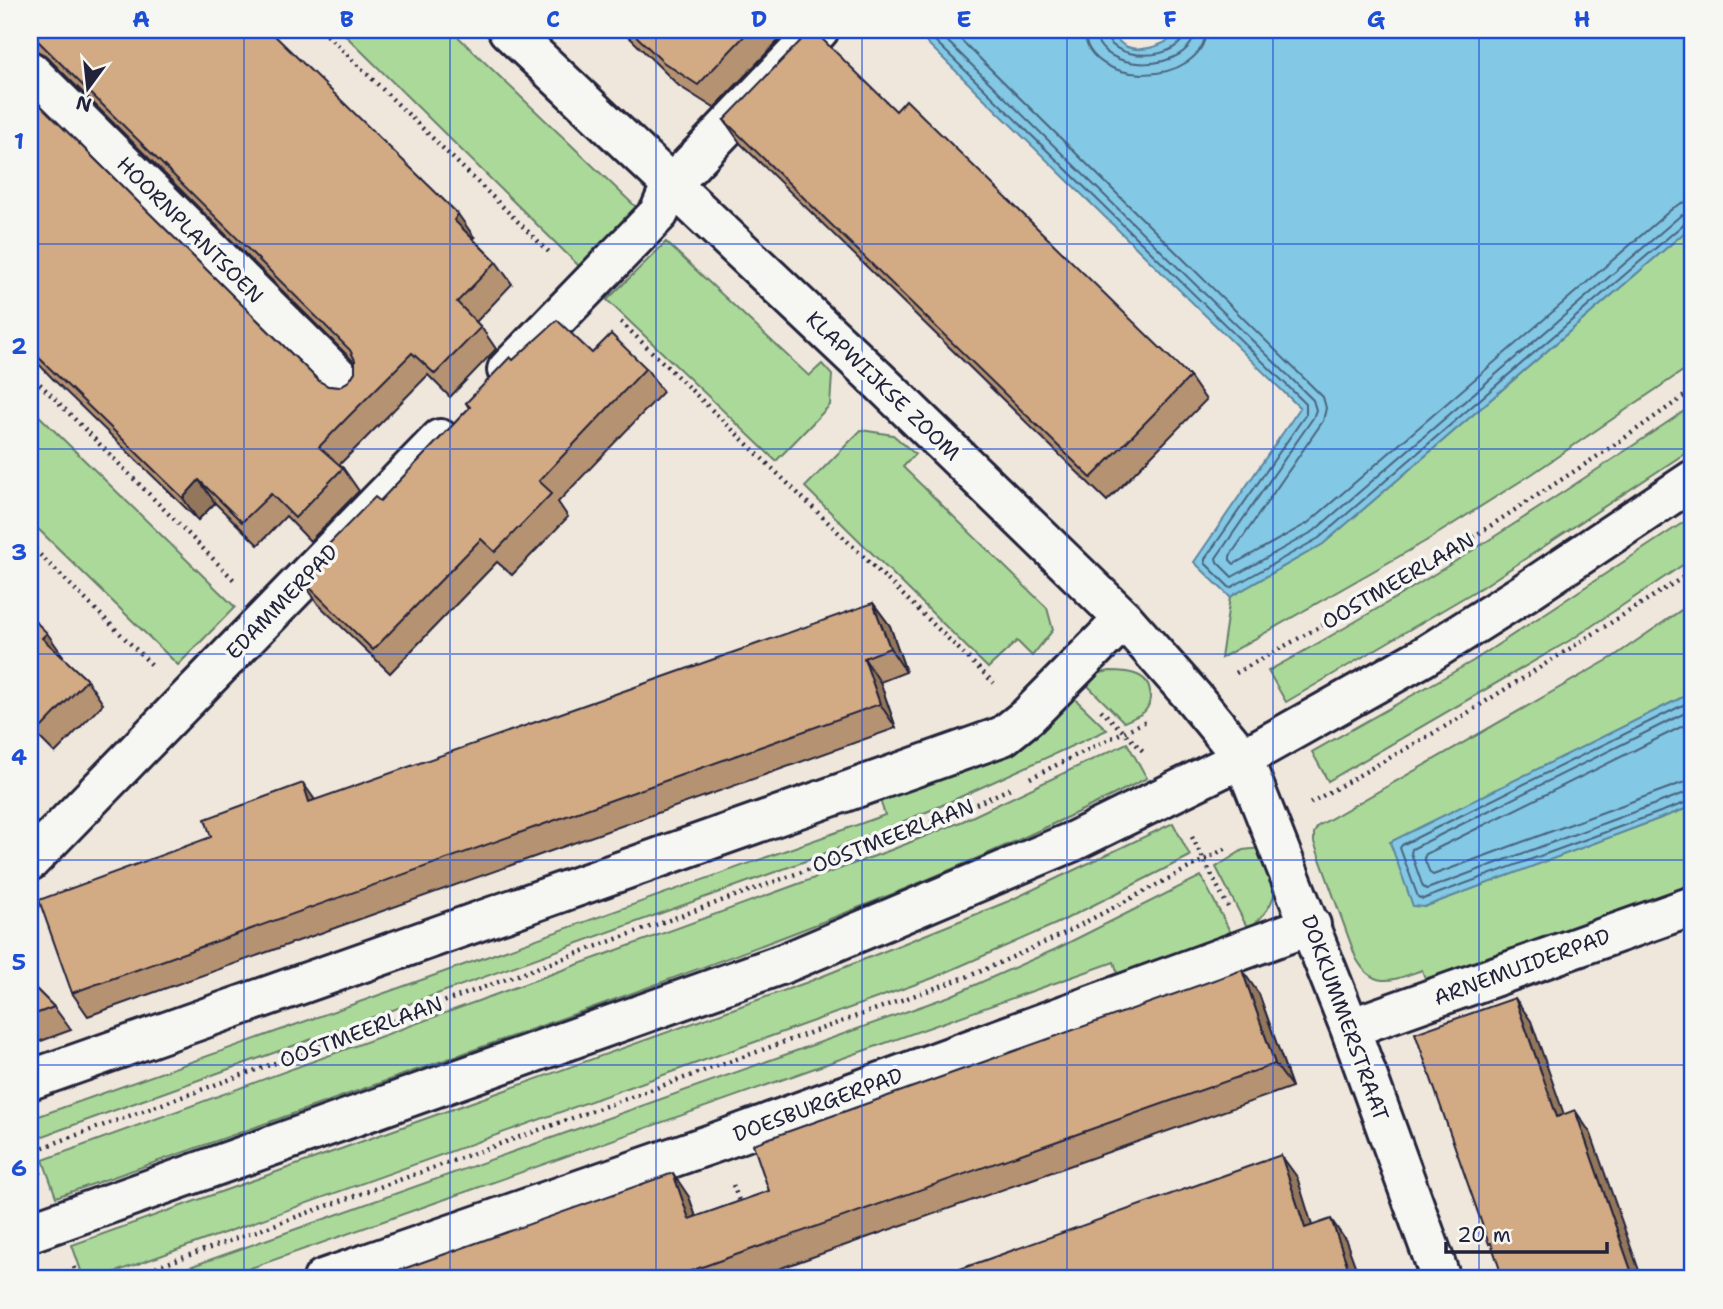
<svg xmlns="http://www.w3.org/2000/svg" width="1723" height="1309" font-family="'Shantell Sans',sans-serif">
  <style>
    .green { fill: #abd999; stroke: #667e6a; stroke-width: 2 }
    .water { fill: #83c8e4; stroke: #5c86a0; stroke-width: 2 }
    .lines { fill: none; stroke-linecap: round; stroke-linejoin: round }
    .shore { stroke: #49647f; stroke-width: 2 }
    .minor-casing { stroke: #22223b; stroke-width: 44 }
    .path { stroke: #22223b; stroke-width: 4.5; stroke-dasharray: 2 5; stroke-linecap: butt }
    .minor { stroke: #f6f6f2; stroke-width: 38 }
    .wall { fill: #b59272; stroke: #22223b; stroke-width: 2 }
    .shaded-wall { fill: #93775c; stroke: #22223b; stroke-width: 2 }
    .building { fill: #d2aa84; stroke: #22223b; stroke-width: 2 }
    .grid { fill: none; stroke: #1d4ed8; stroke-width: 2; stroke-opacity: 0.55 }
    .labels { text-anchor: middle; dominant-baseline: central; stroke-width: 7; stroke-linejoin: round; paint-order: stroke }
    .street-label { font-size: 21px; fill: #22223b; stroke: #f6f6f2 }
    .neatline { fill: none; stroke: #1d4ed8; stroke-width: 2.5 }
    .grid-label { font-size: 23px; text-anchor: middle; font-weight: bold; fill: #1d4ed8 }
  </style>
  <rect width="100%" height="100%" fill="#efe7dc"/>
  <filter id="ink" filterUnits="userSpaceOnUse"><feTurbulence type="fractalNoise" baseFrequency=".0143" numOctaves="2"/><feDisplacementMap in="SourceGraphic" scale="14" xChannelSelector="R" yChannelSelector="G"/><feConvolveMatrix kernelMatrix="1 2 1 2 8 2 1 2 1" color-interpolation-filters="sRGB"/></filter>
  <g filter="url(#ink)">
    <path class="green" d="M340,30h111l187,179 -56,60z
      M1693,225v139l-161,110 -106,67 -205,117 9,-61 93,-53z
      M666,242l143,134 13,-12 10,11 -2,30 -54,56 -169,-161z
      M1693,405v43l-206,136 -201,118 -18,-31c147,-80 287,-172 425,-266z
      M30,407l205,200 -57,58 -148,-144z
      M861,430l32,5 22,19 -12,13 144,141 6,22 -21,26 -15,-15 -29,27 -183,-181z
      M1693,516v42l-119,80 -246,143 -16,-29 161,-91z
      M1693,602v90l-303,151 34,64 269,-101v83l-266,95 -5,-14c-29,10 -48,21 -66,-12l-42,-116v-9l4,-7 295,-169z
      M1110,671c18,0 42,2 40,26 0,5 -2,11 -6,15 -5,4 -14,7 -20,10l-40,-40 16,-9z
      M1072,696l35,34 -171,78 -125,51 -776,280 -5,-17v-19l3,-2 6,15 846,-301 -5,-15 133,-47z
      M1127,743l20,35c-195,100 -402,175 -609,249 -161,57 -321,114 -482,170l-13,-37 848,-310 72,-29z
      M1173,823l17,33 -132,67 -125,55 -837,301h-12l-12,-34 736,-263 201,-81z
      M1261,848c4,10 12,22 14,32 3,20 -12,38 -27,49l-32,-62 27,-17z
      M1201,876l31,59 -113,42 -5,-15 -894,317h-64l794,-283 106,-47z"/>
    <path class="water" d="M914,30h194c5,4 11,13 17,16 19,9 44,-3 57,-16h511v195l-370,319 -93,53 -36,-35 106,-154z
      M1693,692v114l-269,101 -11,-1 -23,-64z"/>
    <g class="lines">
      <path class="shore" d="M924,30l382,374v10l-101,145v4l25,25 89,-50 367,-316 7,-2
        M936,30l377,370 3,10 -3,8 -97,140 1,4 15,15 82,-46 366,-315 13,-5
        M951,30l372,367 3,11 -3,13 -93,135v4l4,4 74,-41 365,-315 9,-5 11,-2
        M1084,30c2,60 120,57 122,0
        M1095,30c2,46 98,43 100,0
        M1104,30c4,34 79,32 82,0
        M1693,700l-291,145 -2,3 18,49 5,2 270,-99
        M1693,709l-281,140 -1,4 12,34 4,2 258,-96 8,-1
        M1693,721l-267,133 -2,4 6,15 3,2 249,-92 11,-2"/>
      <defs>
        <path id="minor" d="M508,30l369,349 247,240 69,78 50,61 107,270 91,251
          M30,71l320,317
          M507,370l152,-157 12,-28 148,-155
          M30,861l410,-422
          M1350,1028l343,-122
          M30,1080l973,-344 25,-20 96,-97
          M30,1232l755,-269 289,-122 169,-83 180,-101 101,-64 169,-113
          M323,1279l394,-137 594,-217"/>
      </defs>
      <use href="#minor" class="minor-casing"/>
      <path class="path" d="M322,30l230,225
        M621,322l373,361
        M30,374l206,208
        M30,545l124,122
        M1236,673l188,-104 186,-121 83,-58
        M1101,710l44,43
        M1030,778l118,-58
        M1310,803l143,-81 240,-151
        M1192,837l36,70
        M30,1146l11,30
        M30,1152l785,-285 159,-62 39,-18
        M733,1185l8,21
        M74,1267l5,12
        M123,1279l854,-306 82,-37 170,-89"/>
      <use href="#minor" class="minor"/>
    </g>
    <path class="wall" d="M30,30l444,207 -2,1 24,24 16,22 -36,38 5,5 15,22 -46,48 -22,-22 -64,65 -25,25 4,3 16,23 -49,50 -24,-25 -28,29 -43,-42 -17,17 -143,-139 -25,-26v-260l289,286 9,5 11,1 10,-6 6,-9v-9l-310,-308 -10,-5h-5z
      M622,30h157l4,6 -69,72 -35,-22z
      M896,111l294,266 16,23 -99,101 -366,-357 -17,-24z
      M592,353l54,15 17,24 -105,110 10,15 -56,58 -15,-13 -107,111 -72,-69 -16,-24 26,-26 -4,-5 56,-48 89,-93 -3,-5 47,-43z
      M873,603l17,23 16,46 -26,10 16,46 -808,288 -16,-23z
      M30,616l33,40 -1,1 25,23 16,24 -48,49 -25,-25z
      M30,983l24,24 17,23 -41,15z
      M1259,994l33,93 -542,192h-375l314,-82 7,20 73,-26z"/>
    <path class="shaded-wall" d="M458,214l16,23 -5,5 -15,-22z
      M199,480l16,23 -17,17 -15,-22z
      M873,603l17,23 16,46 -16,-24z
      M47,633l16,23 -4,5 -17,-23z
      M864,658l16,24 16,46 -16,-24z
      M303,783l17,24 -11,-5z
      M1242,970l17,24 33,93 -17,-23z
      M1515,998l16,23 42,119 -16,-23z
      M1575,1110l16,24 51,145h-8z
      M1281,1155l16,22 23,74 -15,-23z
      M673,1173l16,24 16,46 -16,-24z
      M1331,1219l15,22 14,38h-8z"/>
    <path class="building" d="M30,30h239l189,184 -4,6 42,42 -39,40 24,25 -46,47 -23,-21 -64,64 -29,30 24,21 -48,50 -24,-24 -29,28 -43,-42 -16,18 -153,-149v-254l289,286 9,5 11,1 10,-6 6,-9v-12l-5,-10 -320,-317z
      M630,30h120l-52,55 -35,-23z
      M811,30h2l83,81 10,-11 284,277 -99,101 -367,-358z
      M557,320l35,33 19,-19 35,34 -107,113 13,12 -57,59 -14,-13 -108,111 -71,-70 27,-27 -5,-4 51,-52 5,4 90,-94 -4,-4 44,-46 3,3z
      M873,603l17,45 -26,10 16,46 -808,289 -33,-93 172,-63 -6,-18 98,-36 6,19z
      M30,616l17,17 -5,5 45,42 -48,50 -9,-9z
      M1242,970l33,94 -607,215h-293l298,-106 16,46 80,-28 -16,-47z
      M30,983l24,24 -24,9z
      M1515,998l42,119 18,-7 59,169h-131l-12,-36 -2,1 -74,-211z
      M1281,1155l24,73 26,-9 21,60h-420z"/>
  </g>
  <path class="grid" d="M244,30v1249M450,30v1249M656,30v1249M862,30v1249M1067,30v1249M1273,30v1249M1479,30v1249M30,244h1663M30,449h1663M30,654h1663M30,860h1663M30,1065h1663"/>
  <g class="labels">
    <g class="street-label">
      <text transform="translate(190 230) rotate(45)">HOORNPLANTSOEN</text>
      <text transform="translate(883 386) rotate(44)">KLAPWIJKSE ZOOM</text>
      <text transform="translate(1398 581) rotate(-30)">OOSTMEERLAAN</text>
      <text transform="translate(282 602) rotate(-46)">EDAMMERPAD</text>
      <text transform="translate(893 836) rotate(-21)">OOSTMEERLAAN</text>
      <text transform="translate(1522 967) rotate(-20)">ARNEMUIDERPAD</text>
      <text transform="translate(1345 1018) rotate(70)">DOKKUMMERSTRAAT</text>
      <text transform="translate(361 1032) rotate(-20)">OOSTMEERLAAN</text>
      <text transform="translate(818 1105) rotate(-20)">DOESBURGERPAD</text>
    </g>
  </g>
  <rect width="1723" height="1309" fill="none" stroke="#f6f6f2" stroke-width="77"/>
  <g transform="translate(88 88) rotate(195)" stroke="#f6f6f2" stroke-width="5" paint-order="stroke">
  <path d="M0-5L12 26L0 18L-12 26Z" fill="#22223b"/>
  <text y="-10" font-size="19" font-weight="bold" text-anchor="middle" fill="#22223b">N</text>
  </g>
  <path d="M1446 1242v10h161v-10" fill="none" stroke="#22223b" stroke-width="3.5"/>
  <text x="1457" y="1242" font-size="21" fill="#22223b" stroke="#f6f6f2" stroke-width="5" paint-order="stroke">20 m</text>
  <rect x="38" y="38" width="1646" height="1232" class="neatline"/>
  <g class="grid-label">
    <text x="141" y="27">A</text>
    <text x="347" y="27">B</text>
    <text x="553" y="27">C</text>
    <text x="759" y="27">D</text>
    <text x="964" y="27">E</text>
    <text x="1170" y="27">F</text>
    <text x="1376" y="27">G</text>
    <text x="1582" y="27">H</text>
    <text x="19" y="149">1</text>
    <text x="19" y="354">2</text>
    <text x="19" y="560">3</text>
    <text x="19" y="765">4</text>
    <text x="19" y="970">5</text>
    <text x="19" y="1176">6</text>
  </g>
</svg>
